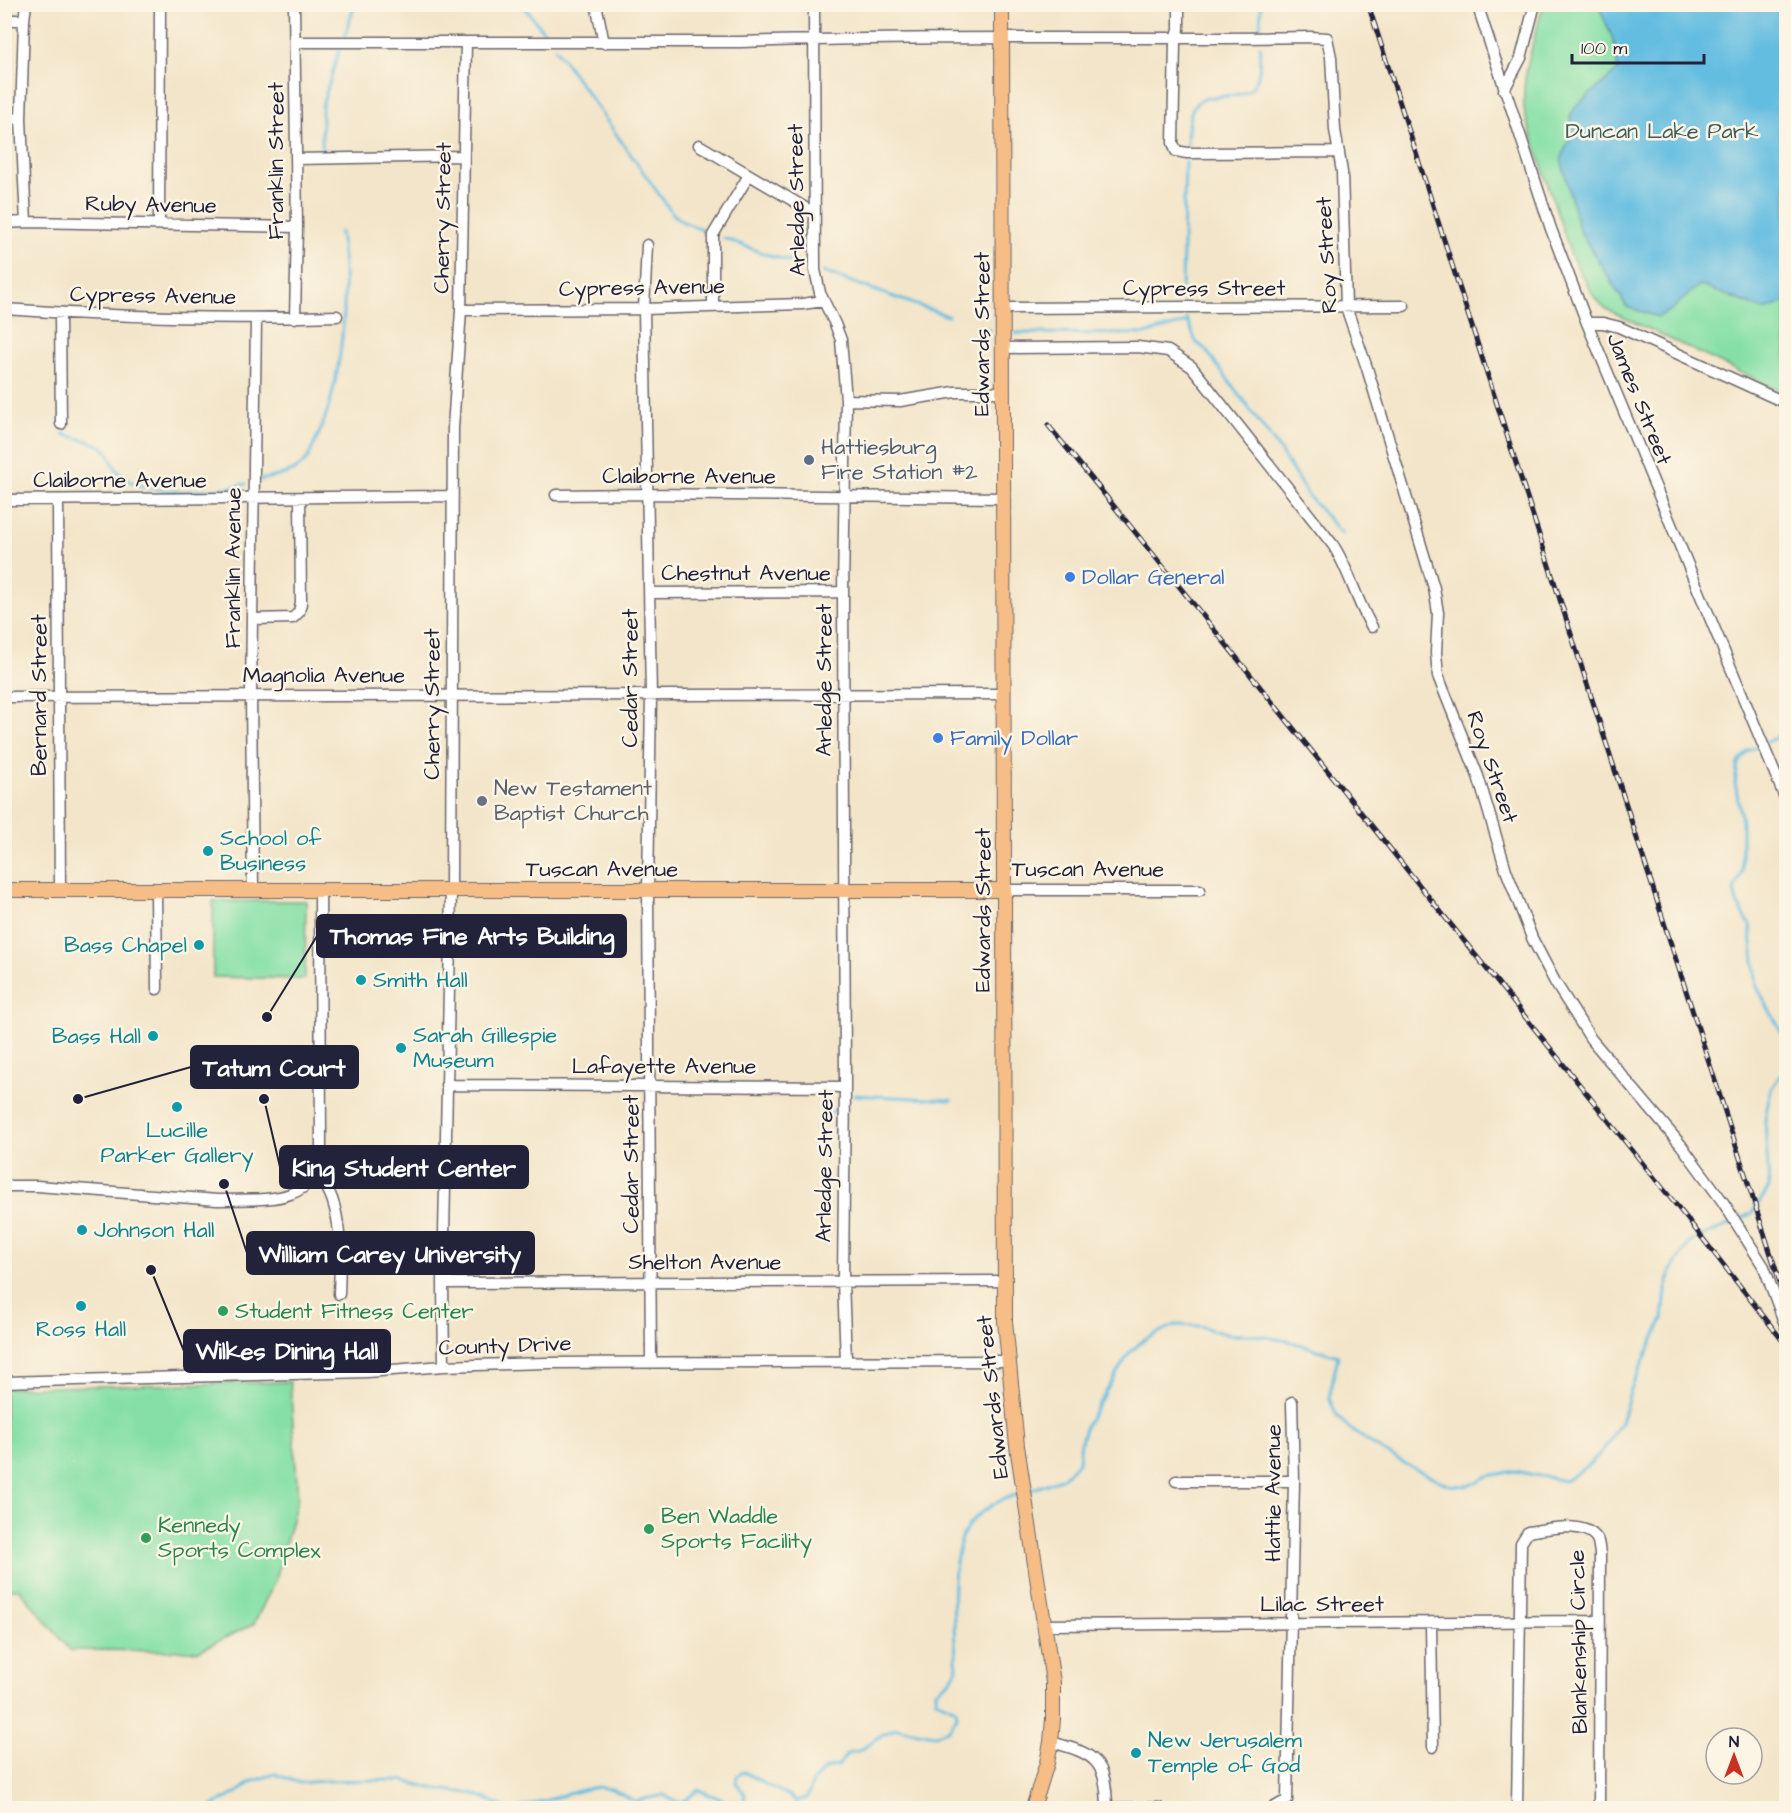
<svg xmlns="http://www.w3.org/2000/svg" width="1791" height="1813" font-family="'Architects Daughter',sans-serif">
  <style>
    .green { fill: #86e0a6; stroke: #548170; stroke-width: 1.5 }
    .water { fill: #64bde1; stroke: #43708e; stroke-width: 1.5 }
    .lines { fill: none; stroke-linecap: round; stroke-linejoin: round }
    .stream { stroke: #64bde1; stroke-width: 3 }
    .minor-casing { stroke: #6b666d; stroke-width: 13 }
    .major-casing { stroke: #6b666d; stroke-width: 16 }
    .minor { stroke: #fff; stroke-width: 10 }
    .major { stroke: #f6be86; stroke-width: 14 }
    .rail-casing { stroke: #22223b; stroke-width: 5 }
    .rail { stroke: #fcf5e5; stroke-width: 3; stroke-dasharray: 9; stroke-linecap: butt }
    .service-dot { fill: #5c6f8a; stroke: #fcf5e5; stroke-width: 2 }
    .shop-dot { fill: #3f7fe0; stroke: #fcf5e5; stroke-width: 2 }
    .worship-dot { fill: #6b7280; stroke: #fcf5e5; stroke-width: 2 }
    .culture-dot { fill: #0f9aa8; stroke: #fcf5e5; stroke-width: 2 }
    .leisure-dot { fill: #2e9e5b; stroke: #fcf5e5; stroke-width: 2 }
    .labels { text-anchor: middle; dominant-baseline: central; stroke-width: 5; stroke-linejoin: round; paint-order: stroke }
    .park-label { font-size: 22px; fill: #405b5b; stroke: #fcf5e5 }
    .street-label { font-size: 22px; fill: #22223b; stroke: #fcf5e5 }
    .service-label { font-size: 22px; fill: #4e5e75; stroke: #fcf5e5; text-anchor: start }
    .shop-label { font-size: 22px; fill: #366cbe; stroke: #fcf5e5; text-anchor: start }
    .worship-label { font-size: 22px; fill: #5b616d; stroke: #fcf5e5; text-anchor: start }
    .culture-label { font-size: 22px; fill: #0d838f; stroke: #fcf5e5; text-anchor: start }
    .leisure-label { font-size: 22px; fill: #27864d; stroke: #fcf5e5; text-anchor: start }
    .leader { fill: none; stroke: #22223b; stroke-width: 2 }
    .callout-dot { fill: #22223b; stroke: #fcf5e5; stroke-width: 2 }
    .callout { fill: #22223b; stroke: #22223b; stroke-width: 2 }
    .callout-label { font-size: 24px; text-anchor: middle; font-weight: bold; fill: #fff }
  </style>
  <rect width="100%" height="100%" fill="#fcf5e5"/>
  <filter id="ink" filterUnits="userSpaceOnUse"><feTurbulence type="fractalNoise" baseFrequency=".0167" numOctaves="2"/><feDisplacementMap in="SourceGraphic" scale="12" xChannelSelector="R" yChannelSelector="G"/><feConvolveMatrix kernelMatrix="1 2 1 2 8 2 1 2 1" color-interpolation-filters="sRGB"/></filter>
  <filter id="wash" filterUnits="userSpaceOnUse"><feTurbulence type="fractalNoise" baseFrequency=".008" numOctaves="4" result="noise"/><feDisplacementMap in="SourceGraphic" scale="24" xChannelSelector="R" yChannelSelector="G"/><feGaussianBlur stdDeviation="1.35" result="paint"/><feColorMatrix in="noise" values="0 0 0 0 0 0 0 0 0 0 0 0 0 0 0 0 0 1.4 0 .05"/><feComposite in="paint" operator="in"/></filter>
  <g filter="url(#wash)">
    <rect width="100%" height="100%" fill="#f3e5c9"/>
    <path class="green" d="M1543,5h243v389l-163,-77 -17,-8 -11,-11 -23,-40 -47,-143c-6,-36 10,-76 18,-110z
      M213,901h93l-1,78 -92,-2z
      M290,1382l8,115 -22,82 -22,45 -56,27 -128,-1 -51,-61h-14v-201z"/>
    <path class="water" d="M1598,5h188v297l-21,8 -66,-25 -28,25 -13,7 -31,-10 -48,-77 -18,-72 12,-27 -3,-15 6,-10 42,-36 -5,-31z"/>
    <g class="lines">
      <path class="stream" d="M522,4l25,32
        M1260,30l1,-26
        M345,35l10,-31
        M555,48l118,166 10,8 23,9
        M1187,145c1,-12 0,-26 6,-37 11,-22 54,0 64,-29 4,-10 2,-23 3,-33
        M322,149v-43l17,-55
        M724,238l44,17 36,10
        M823,272l125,44
        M1183,299l-1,-10 3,-128
        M1187,319l9,23 9,7 12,16 60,81 32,51 33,37
        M979,327l11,3
        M1016,333l129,1 43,-12
        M63,434c11,4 36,8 43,16 5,7 7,17 14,24 27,26 92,17 126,10
        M260,480c12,-3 29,-5 39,-13 9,-6 13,-18 17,-27 27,-57 34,-146 24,-208
        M854,1095l98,5
        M816,1127l20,-19
        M1739,1220l13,-7 17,-25 -4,-69 6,-30 13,-19 1,-31 -28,-52 -7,-62 -13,-22 -3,-13 8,-19v-50l-7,-38 3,-20 11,-13 37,-17
        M1028,1491l35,-13 16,-17 2,-20 5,-16 43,-72 16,-14 30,-14 24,1 30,9h26l33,6 50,15 -9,42 8,18 12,12 27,19 30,17 42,21 20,1 20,-10 27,-5 50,10 26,-18 16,-18 14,-23 12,-39 30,-64 3,-29 5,-19 14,-22 8,-9 40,-17
        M208,1808l30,-16 13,-10 24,-8 25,9 23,-2 78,-1 29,8 45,6 31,14
        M520,1808l62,-18 16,-3 14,2 23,12 29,-6c18,12 18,8 34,-5l28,11 17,3 2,-10 -9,-11 1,-7 6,-4c8,3 15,8 22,12 12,7 21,7 31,17
        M796,1808v-7l11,-3c5,-16 12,-31 31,-32l9,-12 14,-4 19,-14 16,-8 39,7 14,-6 8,-12 -1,-8 -20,-9v-9l14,-11 7,-11c-3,-36 -10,-112 11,-143 12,-16 32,-27 51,-32"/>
    </g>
  </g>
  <g filter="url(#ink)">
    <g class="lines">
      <defs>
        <path id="minor" d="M26,4l-2,16 -3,99 5,103
          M294,4l3,223 -2,91
          M596,4l8,39
          M814,4l1,266 5,23 15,31 6,16 5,60 -3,192 2,495 -2,194 3,80
          M1179,4v25l-4,14 -2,100 3,8 11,2 152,-1
          M1477,4l74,225 36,94 199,477
          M4,20h20
          M295,42h446c189,-7 379,-2 569,-5l17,1 4,19 4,73 7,42 4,135 21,61 67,220 4,25 -2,40 2,23 40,100 28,94 26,68 23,44 36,57 90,106 42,57 41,65 22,60
          M1504,90l17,-32 14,-54
          M4,118l17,1
          M699,145l115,68
          M296,159l168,-3
          M4,223l22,-1 271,5
          M159,224l1,-220
          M647,245l-3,64 7,387 -3,194 3,473
          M713,307v-72l36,-60
          M1003,308l401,-2
          M4,309c111,8 222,11 333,7
          M461,310l183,-1 158,-5 22,-3
          M60,313l1,111
          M1587,323h16l16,4 167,76
          M1003,348l135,-1 30,4 24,16 141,178c17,26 23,56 39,82
          M846,400l54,1 55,-9h48
          M556,495l91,-1 356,4
          M4,500l448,-4
          M58,500l2,390
          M650,593l193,-1
          M253,619l40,-1 6,-6 2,-9 -1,-105
          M4,697l1000,-3
          M156,890l1,99
          M1004,890h196
          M253,891l-2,-196 5,-377
          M446,1085l399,2
          M315,1174c30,23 25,86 24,120
          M4,1186h33l180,14c40,-2 97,8 104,-46l-1,-264
          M443,1283l562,-2
          M444,1366l-1,-83 8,-393 2,-462 8,-118 5,-268
          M4,1382l363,-10 77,-6 102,-3 462,-2
          M1176,1481h118
          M1431,1624l2,123
          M1045,1625l554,-4
          M1051,1742c45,12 55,18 56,66
          M1107,1808h52
          M1273,1808l14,-8 7,-319 -2,-79
          M1517,1808l4,-265 7,-11c18,-3 57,-12 69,7 2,4 2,10 3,14l-1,255"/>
        <path id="major" d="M1002,4l3,1317 12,125 36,236v37l-2,23 -4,21 -14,45
          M4,890h1000"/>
      </defs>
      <use href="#minor" class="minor-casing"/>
      <use href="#major" class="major-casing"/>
      <use href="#minor" class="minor"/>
      <use href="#major" class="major"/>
      <defs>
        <path id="rail" d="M1368,4l418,1297
          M1048,425l156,192 485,604 97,124"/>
      </defs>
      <use href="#rail" class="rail-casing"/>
      <use href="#rail" class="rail"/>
    </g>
  </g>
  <circle class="service-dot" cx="809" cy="460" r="6"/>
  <g class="shop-dot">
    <circle cx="1070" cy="577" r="6"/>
    <circle cx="938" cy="738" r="6"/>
  </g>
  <circle class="worship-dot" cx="482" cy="801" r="6"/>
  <g class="culture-dot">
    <circle cx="208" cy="851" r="6"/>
    <circle cx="199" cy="945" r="6"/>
    <circle cx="361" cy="980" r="6"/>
    <circle cx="153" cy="1036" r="6"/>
    <circle cx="401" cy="1048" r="6"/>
    <circle cx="177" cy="1107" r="6"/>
    <circle cx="82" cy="1230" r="6"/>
    <circle cx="81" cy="1306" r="6"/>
    <circle cx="1136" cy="1753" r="6"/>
  </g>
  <g class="leisure-dot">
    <circle cx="223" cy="1311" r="6"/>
    <circle cx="649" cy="1529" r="6"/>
    <circle cx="146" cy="1538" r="6"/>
  </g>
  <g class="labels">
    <g class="park-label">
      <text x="1662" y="131">Duncan Lake Park</text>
    </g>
    <g class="street-label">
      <text transform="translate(276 161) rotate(-90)">Franklin Street</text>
      <text transform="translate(797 200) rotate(-91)">Arledge Street</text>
      <text transform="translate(151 205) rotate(1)">Ruby Avenue</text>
      <text transform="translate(443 218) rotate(-89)">Cherry Street</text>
      <text transform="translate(1327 255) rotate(-93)">Roy Street</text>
      <text transform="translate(642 288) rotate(-1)">Cypress Avenue</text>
      <text x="1204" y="288">Cypress Street</text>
      <text transform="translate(153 296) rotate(1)">Cypress Avenue</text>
      <text transform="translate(982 334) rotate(-90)">Edwards Street</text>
      <text transform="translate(1639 399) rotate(68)">James Street</text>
      <text x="689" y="476">Claiborne Avenue</text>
      <text x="120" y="480">Claiborne Avenue</text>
      <text transform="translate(233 568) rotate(-90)">Franklin Avenue</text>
      <text x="746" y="573">Chestnut Avenue</text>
      <text x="324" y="675">Magnolia Avenue</text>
      <text transform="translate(630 678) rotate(-90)">Cedar Street</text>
      <text transform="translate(824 680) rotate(-90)">Arledge Street</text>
      <text transform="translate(39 695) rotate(-90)">Bernard Street</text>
      <text transform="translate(432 704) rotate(-90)">Cherry Street</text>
      <text transform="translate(1492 767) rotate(71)">Roy Street</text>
      <text x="602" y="869">Tuscan Avenue</text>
      <text x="1088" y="869">Tuscan Avenue</text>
      <text transform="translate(983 910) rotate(-90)">Edwards Street</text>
      <text x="664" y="1066">Lafayette Avenue</text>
      <text transform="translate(631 1164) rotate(-90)">Cedar Street</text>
      <text transform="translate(825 1166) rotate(-89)">Arledge Street</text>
      <text x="705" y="1262">Shelton Avenue</text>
      <text transform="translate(505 1346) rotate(-2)">County Drive</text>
      <text transform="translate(993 1397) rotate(-96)">Edwards Street</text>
      <text transform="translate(1273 1493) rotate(-90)">Hattie Avenue</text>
      <text x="1322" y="1604">Lilac Street</text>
      <text transform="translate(1579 1642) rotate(-91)">Blankenship Circle</text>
    </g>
    <g class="service-label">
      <text x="821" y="447">Hattiesburg<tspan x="821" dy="25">Fire Station #2</tspan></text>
    </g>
    <g class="shop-label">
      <text x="1082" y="577">Dollar General</text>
      <text x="950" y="738">Family Dollar</text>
    </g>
    <g class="worship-label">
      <text x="494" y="788">New Testament<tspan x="494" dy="25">Baptist Church</tspan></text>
    </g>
    <g class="culture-label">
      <text x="220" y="838">School of<tspan x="220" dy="25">Business</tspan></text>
      <text x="187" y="945" text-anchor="end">Bass Chapel</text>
      <text x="373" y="980">Smith Hall</text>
      <text x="413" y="1035">Sarah Gillespie<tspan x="413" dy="25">Museum</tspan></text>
      <text x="141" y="1036" text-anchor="end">Bass Hall</text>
      <text x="177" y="1130" text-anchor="middle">Lucille<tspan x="177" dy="25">Parker Gallery</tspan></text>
      <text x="94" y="1230">Johnson Hall</text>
      <text x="81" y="1329" text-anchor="middle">Ross Hall</text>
      <text x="1148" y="1740">New Jerusalem<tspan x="1148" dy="25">Temple of God</tspan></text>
    </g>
    <g class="leisure-label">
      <text x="235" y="1311">Student Fitness Center</text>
      <text x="661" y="1516">Ben Waddle<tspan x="661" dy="25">Sports Facility</tspan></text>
      <text x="158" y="1525">Kennedy<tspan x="158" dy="25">Sports Complex</tspan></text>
    </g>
  </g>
  <path class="leader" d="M267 1017L317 936M78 1099L191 1067M264 1099L280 1167M224 1184L247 1253M151 1270L184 1351"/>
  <g class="callout-dot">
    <circle cx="267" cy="1017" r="6"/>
    <circle cx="78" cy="1099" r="6"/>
    <circle cx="264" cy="1099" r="6"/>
    <circle cx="224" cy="1184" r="6"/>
    <circle cx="151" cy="1270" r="6"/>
  </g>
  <g class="callout">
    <rect x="317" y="915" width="309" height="42" rx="6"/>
    <rect x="191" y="1046" width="167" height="42" rx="6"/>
    <rect x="280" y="1146" width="248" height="42" rx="6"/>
    <rect x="247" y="1232" width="287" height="42" rx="6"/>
    <rect x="184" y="1330" width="206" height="42" rx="6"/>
  </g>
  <g class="callout-label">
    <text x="472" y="944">Thomas Fine Arts Building</text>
    <text x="274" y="1076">Tatum Court</text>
    <text x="404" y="1176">King Student Center</text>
    <text x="390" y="1262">William Carey University</text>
    <text x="287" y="1359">Wilkes Dining Hall</text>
  </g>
  <rect width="1791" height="1813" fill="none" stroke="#fcf5e5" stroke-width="24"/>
  <g transform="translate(1734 1756)"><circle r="28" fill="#fcf5e5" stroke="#a5a1a1" stroke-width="1.5"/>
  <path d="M0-4.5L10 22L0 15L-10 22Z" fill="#c8321e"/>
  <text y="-9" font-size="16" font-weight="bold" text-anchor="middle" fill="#22223b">N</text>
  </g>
  <path d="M1572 54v9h132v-9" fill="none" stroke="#22223b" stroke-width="3"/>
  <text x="1581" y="54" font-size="18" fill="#22223b" stroke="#fcf5e5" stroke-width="4.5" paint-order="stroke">100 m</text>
</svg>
